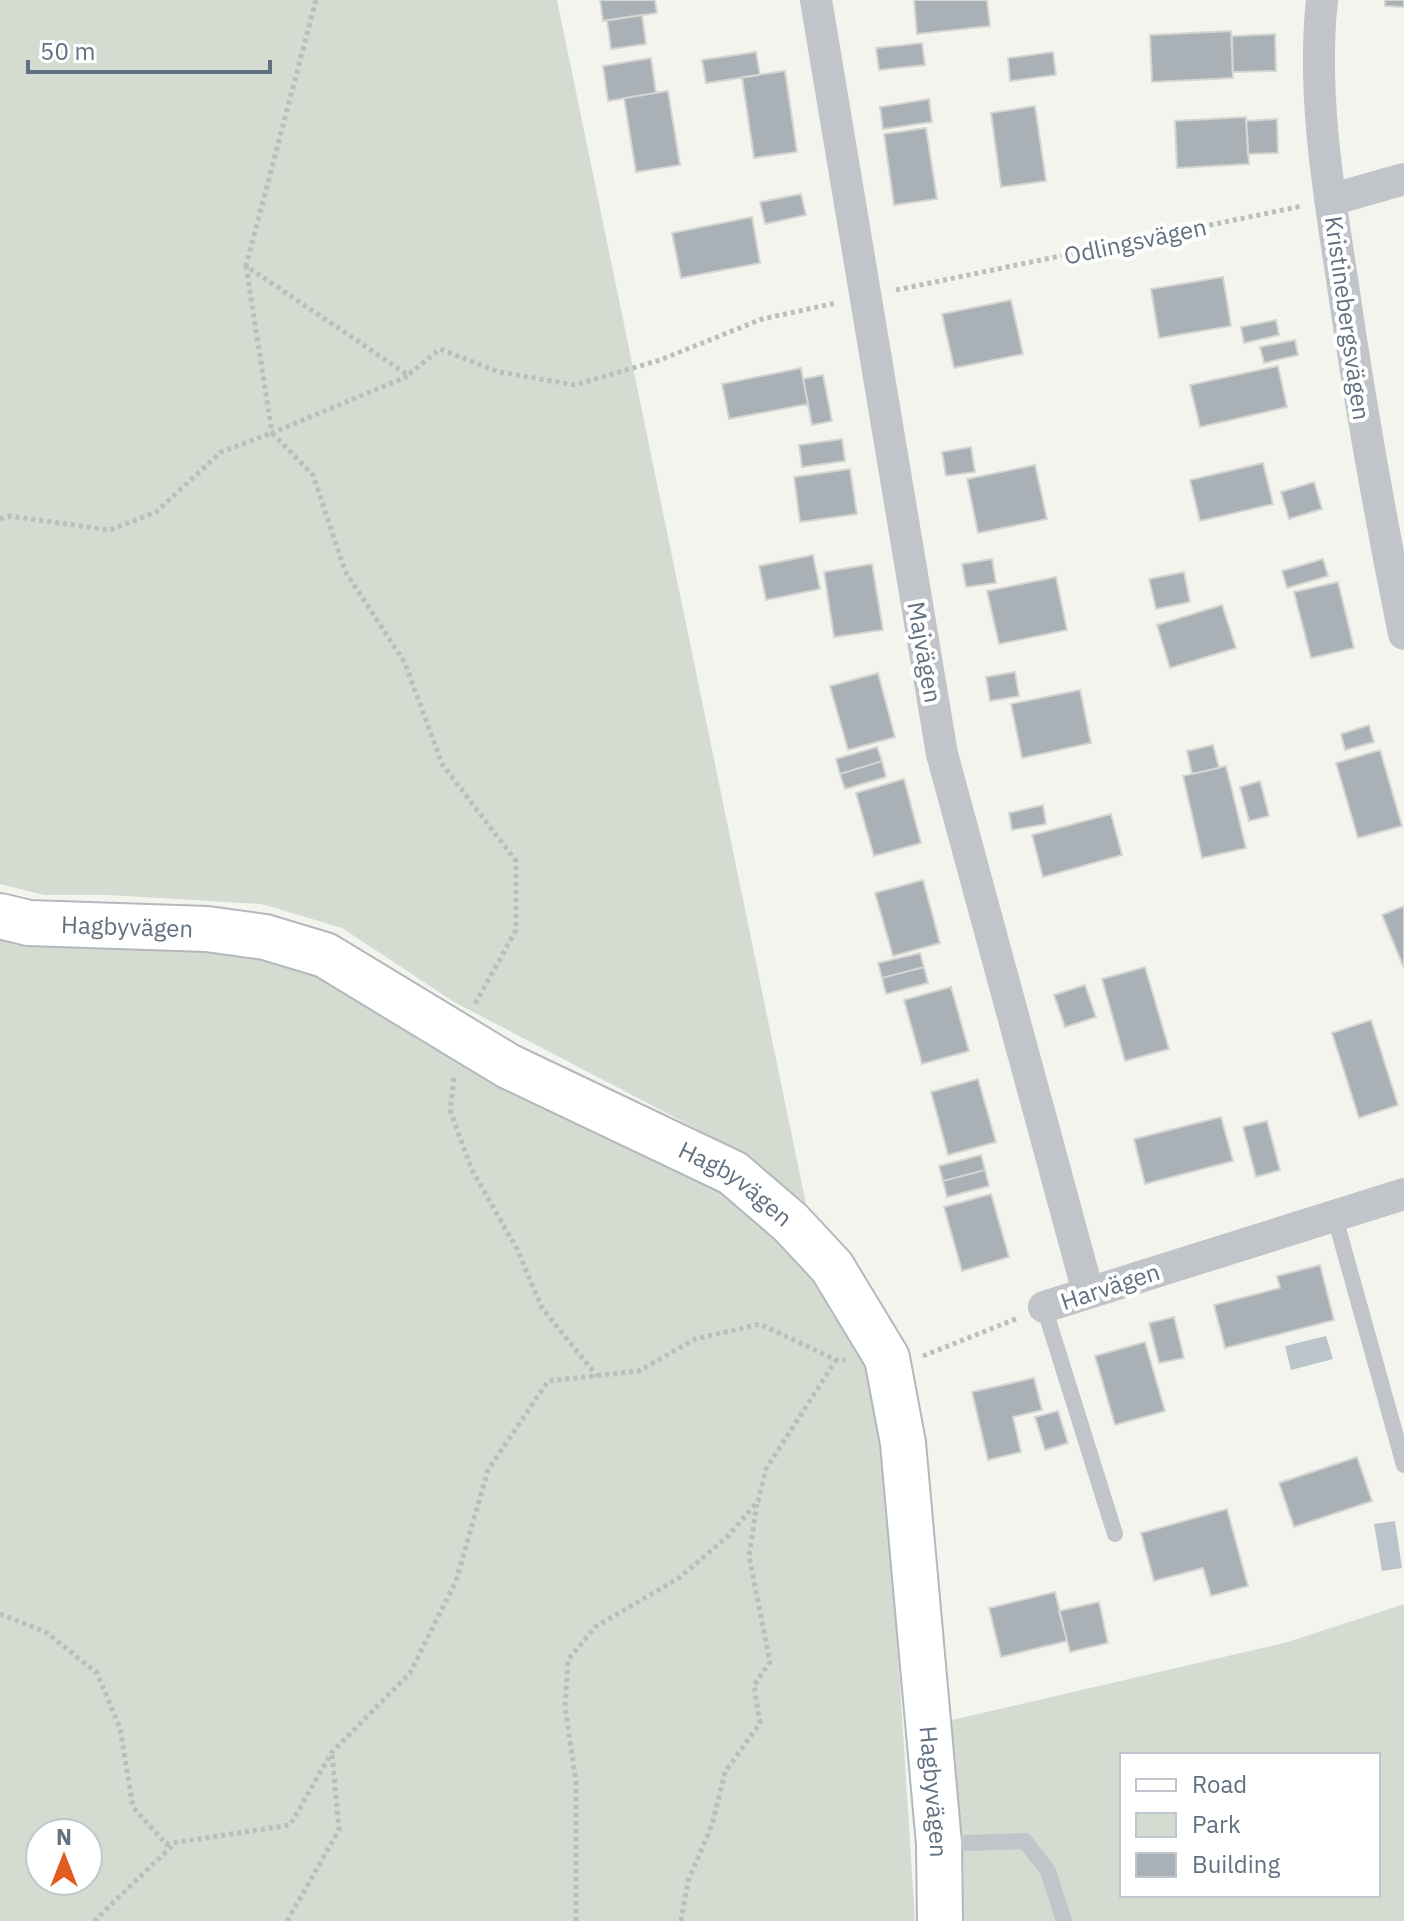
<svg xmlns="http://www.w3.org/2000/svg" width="1404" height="1921" font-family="'IBM Plex Sans',sans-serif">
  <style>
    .green { fill: #d4dbd1; fill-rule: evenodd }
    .water { fill: #bac4ca }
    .building { fill: #a9b0b6; stroke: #d5d5d2; stroke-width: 2 }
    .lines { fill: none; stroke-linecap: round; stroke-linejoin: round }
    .secondary-casing { stroke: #b3b8bc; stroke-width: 48 }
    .path { stroke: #bbbdbf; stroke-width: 5; stroke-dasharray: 4 4; stroke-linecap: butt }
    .lane { stroke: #c1c4c8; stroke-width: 16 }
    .street { stroke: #c1c4c8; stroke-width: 32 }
    .secondary { stroke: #fff; stroke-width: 44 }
    .labels { text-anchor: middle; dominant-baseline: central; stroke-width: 8; stroke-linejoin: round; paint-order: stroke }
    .street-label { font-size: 24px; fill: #627181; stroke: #fff }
  </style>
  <rect width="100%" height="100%" fill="#f4f4ef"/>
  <path class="green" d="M0,0h557l249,1204 -63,-51 -289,-151 -112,-74 -80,-24 -153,-9h-65l-44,-11z
    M0,935l56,11 214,7 99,51 111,73 240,106 54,48 41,51 57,89 13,76 30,474h-915zM40,1833h48v48h-48z
    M1404,1604v317h-442l-14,-200 340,-79zM1122,1755h256v140h-256z"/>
  <path class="water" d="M1326,1336l7,23 -42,11 -6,-24z
    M1395,1521l7,47 -20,3 -8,-47z"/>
  <path class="building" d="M600,0h55l2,13 -54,8z
    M914,0h73l3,26 -73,8z
    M1385,0h19v7l-19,-1z
    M642,15l4,29 -35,5 -4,-29z
    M1231,31l2,47 -81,4 -2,-47z
    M1275,34l1,37 -43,1 -1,-36z
    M922,43l3,22 -46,5 -3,-22z
    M756,52l4,23 -54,8 -4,-23z
    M1053,52l3,23 -46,6 -2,-23z
    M651,58l5,35 -48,8 -5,-35z
    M785,71l12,81 -43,6 -12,-81z
    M668,91l12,74 -44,7 -12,-74z
    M929,99l3,23 -49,7 -3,-22z
    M1035,106l11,75 -45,6 -10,-74z
    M1246,117l3,47 -72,4 -2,-47z
    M1277,119l1,34 -30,1 -2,-33z
    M926,128l11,71 -43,6 -10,-71z
    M801,194l5,21 -41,9 -5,-22z
    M752,217l8,46 -79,15 -9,-45z
    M1223,277l8,49 -72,12 -8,-49z
    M1011,300l12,54 -69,14 -12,-54z
    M1276,320l3,15 -35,8 -3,-16z
    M1295,340l3,15 -34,8 -4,-16z
    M1278,366l9,41 -87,20 -10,-42z
    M801,368l7,36 -79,15 -7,-35z
    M823,375l9,46 -20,4 -9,-46z
    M842,439l3,22 -43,6 -3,-22z
    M971,447l4,25 -29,4 -4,-24z
    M1263,463l10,41 -73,17 -10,-41z
    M1035,465l12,54 -69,14 -11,-54z
    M850,469l7,45 -57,8 -6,-45z
    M1314,482l8,27 -33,10 -8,-27z
    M813,555l7,34 -54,11 -7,-34z
    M992,559l4,24 -30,4 -4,-23z
    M1323,559l5,17 -41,12 -5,-17z
    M872,564l11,66 -49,7 -10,-65z
    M1184,572l6,30 -34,7 -7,-30z
    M1056,577l11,53 -68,14 -12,-53z
    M1338,582l16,66 -43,10 -17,-66z
    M1222,605l14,43 -66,20 -13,-43z
    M1015,672l4,24 -29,5 -4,-24z
    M878,673l17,64 -47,13 -18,-64z
    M1080,690l11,53 -69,15 -11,-54z
    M1369,725l5,17 -29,8 -4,-16z
    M1213,745l6,23 -27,6 -5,-23z
    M877,747l5,14 -42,13 -4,-15z
    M1380,750l22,76 -44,12 -22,-75z
    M882,761l4,16 -41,12 -5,-15z
    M1226,766l20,82 -44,10 -19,-82z
    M904,779l17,64 -47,13 -18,-63z
    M1260,781l9,35 -20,5 -9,-34z
    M1043,805l3,19 -34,6 -3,-17z
    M1111,814l11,41 -79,22 -11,-42z
    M923,880l17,63 -47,13 -18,-63z
    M1404,906v62l-22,-53z
    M920,953l4,14 -42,11 -4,-15z
    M924,967l4,16 -42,11 -4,-16z
    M1145,967l24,82 -44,12 -23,-82z
    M1085,985l11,32 -31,10 -11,-32z
    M951,987l18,64 -47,13 -18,-64z
    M1371,1020l27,85 -39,13 -27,-85z
    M978,1079l18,63 -48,13 -17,-63z
    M1221,1117l12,44 -88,23 -11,-45z
    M1267,1121l13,49 -24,7 -13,-50z
    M981,1155l4,15 -42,11 -4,-15z
    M985,1170l4,16 -42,11 -4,-16z
    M991,1194l18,63 -47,14 -18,-64z
    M1320,1265l14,55 -109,28 -11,-43 66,-17 -3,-12z
    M1174,1317l10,41 -25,5 -10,-40z
    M1145,1342l20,69 -50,14 -20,-69z
    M1034,1378l8,32 -29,7 8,35 -33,8 -16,-68z
    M1058,1411l10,32 -23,7 -10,-33z
    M1357,1457l15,44 -78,26 -15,-44z
    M1227,1509l21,77 -37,10 -8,-28 -49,13 -13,-48z
    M1055,1592l12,49 -66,16 -12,-49z
    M1099,1602l9,41 -38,9 -11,-41z"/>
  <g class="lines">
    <defs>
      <g id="secondary">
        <path id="s1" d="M0,916l29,7 178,6 58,8 60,18 183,111 225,107 58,50 41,44 55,91 16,85 36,401 1,77"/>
      </g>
    </defs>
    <use href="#secondary" class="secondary-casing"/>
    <path class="path" d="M316,0l-70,266 162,109 32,-26 59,23 76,13 85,-25 102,-41 74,-16
      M246,266l26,167 136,-57
      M896,290l406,-84
      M0,519l9,-3 101,14 46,-18 65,-60 51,-19 41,42 32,96 60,92 37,101 74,97v69l-41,74
      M454,1078l-4,32 22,60 45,79 25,59 55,68
      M923,1356l95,-38
      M0,1614l46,18 51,41 23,55 13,79 33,37 124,-19 42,-73 78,-79 46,-92 32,-111 60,-89 91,-10 56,-32 65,-15 76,36h10
      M94,1921l80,-77
      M287,1921l52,-91 -7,-77
      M576,1921v-139l-11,-75 3,-47 27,-33 84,-49 48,-41 31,-36 8,-32 70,-109
      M681,1921l7,-40 24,-56 13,-53 35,-49 -6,-38 16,-23 -21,-106 8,-52"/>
    <path class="lane" d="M1334,1214l70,251
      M1044,1307l71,227
      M940,1844l85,-3 23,30 16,50"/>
    <path class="street" d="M816,0l126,754 146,538
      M1322,0c-10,91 6,188 20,279 17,119 38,237 62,355
      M1330,200l74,-21
      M1044,1307l360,-113"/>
    <use href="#secondary" class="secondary"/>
  </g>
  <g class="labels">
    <g class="street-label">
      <text transform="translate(1135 241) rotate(-12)">Odlingsvägen</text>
      <text transform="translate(1348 318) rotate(82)">Kristinebergsvägen</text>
      <text transform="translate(925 652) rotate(80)">Majvägen</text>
      <text stroke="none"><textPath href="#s1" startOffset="128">Hagbyvägen</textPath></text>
      <text stroke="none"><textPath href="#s1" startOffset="800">Hagbyvägen</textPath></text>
      <text transform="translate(1110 1286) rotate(-18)">Harvägen</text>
      <text stroke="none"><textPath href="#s1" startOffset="1472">Hagbyvägen</textPath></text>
    </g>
  </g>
  <rect x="1120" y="1753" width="260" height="144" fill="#ffffff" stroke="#c0c6cd" stroke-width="2"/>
  <rect x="1136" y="1779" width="40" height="12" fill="#ffffff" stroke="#c0c6cd" stroke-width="2"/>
  <text x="1192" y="1793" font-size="24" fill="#627181">Road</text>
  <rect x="1136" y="1813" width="40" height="24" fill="#d4dbd1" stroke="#c0c6cd" stroke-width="2"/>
  <text x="1192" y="1833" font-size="24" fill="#627181">Park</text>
  <rect x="1136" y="1853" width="40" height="24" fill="#a9b0b6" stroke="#c0c6cd" stroke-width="2"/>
  <text x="1192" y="1873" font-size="24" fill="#627181">Building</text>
  <g transform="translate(64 1857)"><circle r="38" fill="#ffffff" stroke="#c0c6cd" stroke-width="2"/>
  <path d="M0-6L14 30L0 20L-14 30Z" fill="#e35b20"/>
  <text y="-12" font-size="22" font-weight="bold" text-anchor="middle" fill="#627181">N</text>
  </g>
  <path d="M28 60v12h242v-12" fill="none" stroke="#627181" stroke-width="4"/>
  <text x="40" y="60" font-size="24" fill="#627181" stroke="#ffffff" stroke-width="6" paint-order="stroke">50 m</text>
</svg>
